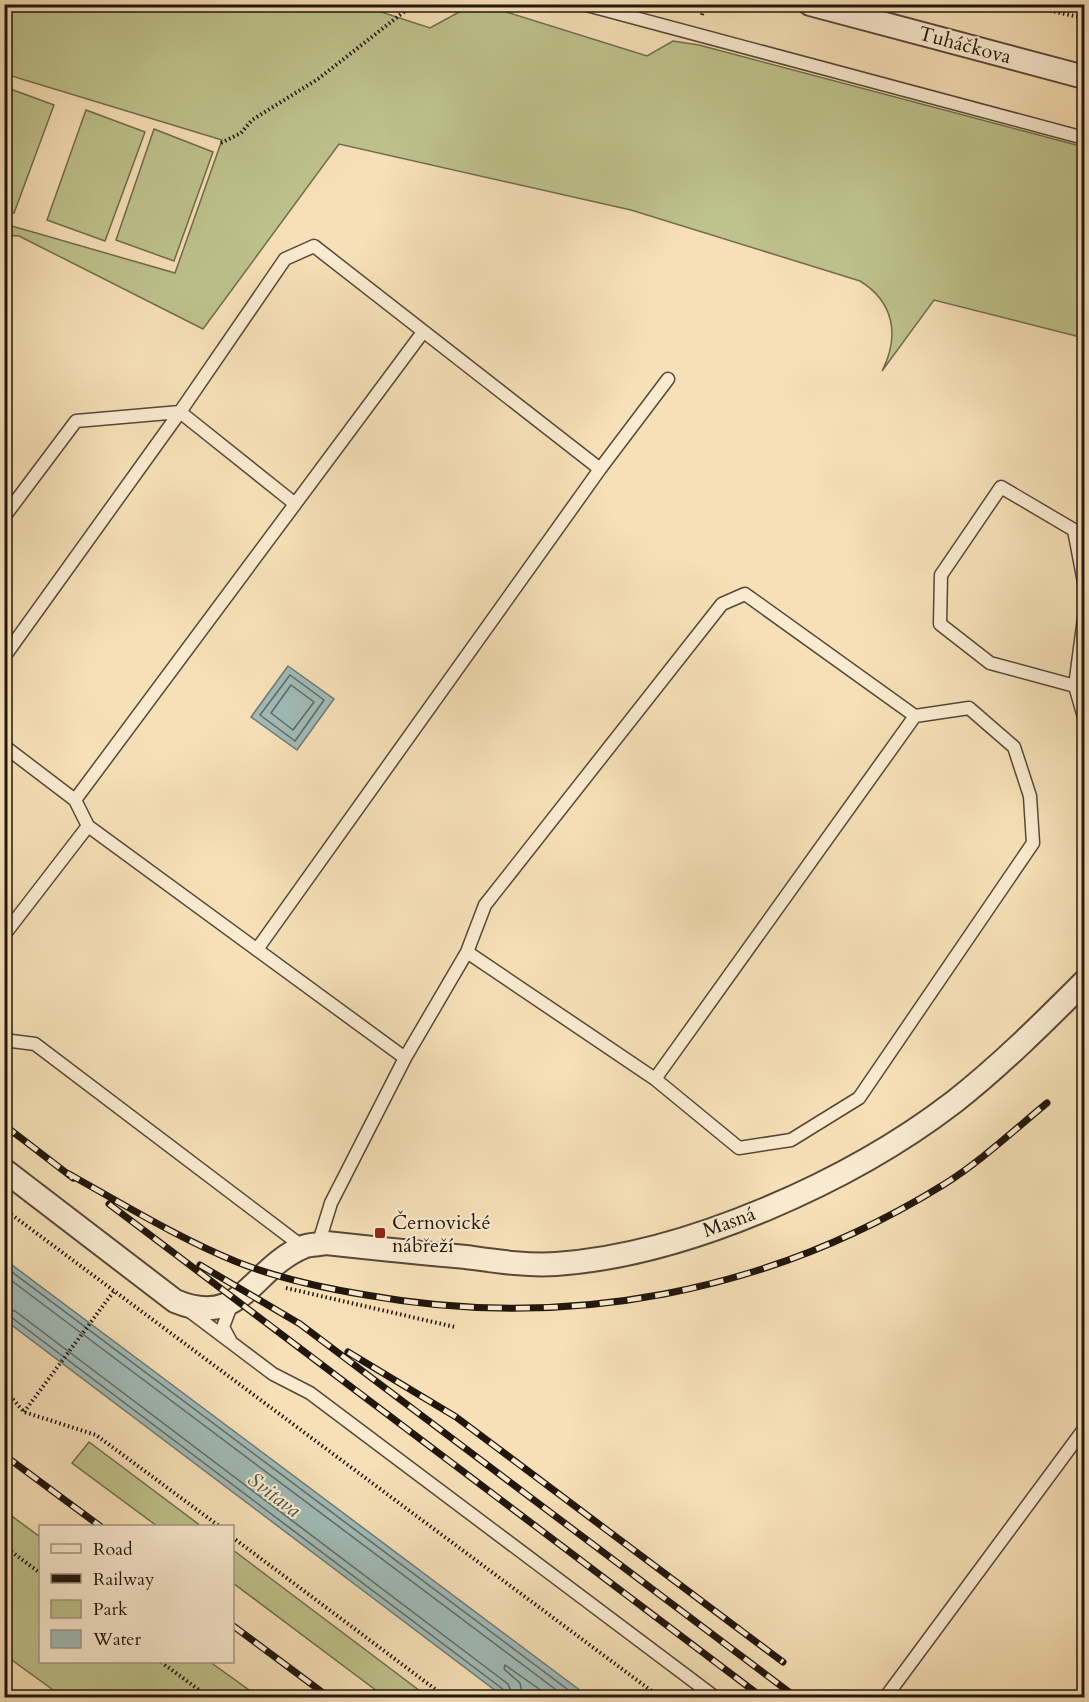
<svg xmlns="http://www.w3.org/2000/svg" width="1089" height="1702" font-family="Cardo,serif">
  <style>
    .green { fill: #bec28d; stroke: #706c4c; stroke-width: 1.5 }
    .water { fill: #a0bbb8; stroke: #6d7973; stroke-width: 1.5 }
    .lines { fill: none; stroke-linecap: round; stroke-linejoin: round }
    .shore { stroke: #606862; stroke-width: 1.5 }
    .lane-casing { stroke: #564837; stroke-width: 15 }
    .street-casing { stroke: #564837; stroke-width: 26 }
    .path { stroke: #21160c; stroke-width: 4; stroke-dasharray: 1.5 3; stroke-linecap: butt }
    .lane { stroke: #faebd0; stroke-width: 12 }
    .street { stroke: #faebd0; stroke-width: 22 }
    .rail-casing { stroke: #21160c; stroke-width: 7 }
    .rail { stroke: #faebd0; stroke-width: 4.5; stroke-dasharray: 14; stroke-linecap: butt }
    .poi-dot { fill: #8f2418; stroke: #faebd0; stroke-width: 2 }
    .labels { text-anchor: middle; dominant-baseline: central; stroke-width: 4.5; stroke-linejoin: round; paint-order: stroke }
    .street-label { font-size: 20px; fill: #21160c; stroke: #faebd0 }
    .poi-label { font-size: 20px; fill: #21160c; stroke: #faebd0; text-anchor: start }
    .water-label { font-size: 21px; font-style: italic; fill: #4d5048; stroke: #faebd0 }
  </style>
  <rect width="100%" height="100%" fill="#f7e0b7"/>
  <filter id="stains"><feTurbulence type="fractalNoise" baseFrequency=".00333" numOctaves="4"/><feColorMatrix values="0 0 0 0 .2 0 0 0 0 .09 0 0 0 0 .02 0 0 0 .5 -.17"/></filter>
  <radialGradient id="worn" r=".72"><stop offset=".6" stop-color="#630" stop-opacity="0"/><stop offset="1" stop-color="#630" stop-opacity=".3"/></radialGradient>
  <path class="green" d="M4,5h356l70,23 42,-23h12l163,51 26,-15 26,4 385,102v191l-150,-38 -52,71c18,-35 12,-69 -22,-90l-229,-71 -292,-66 -136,185 -184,-93 -14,-1v-11l170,49 47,-133 -217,-66z
    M5,87l49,18 -40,108 -9,-3z
    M86,110l59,22 -40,109 -58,-21z
    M154,129l59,23 -39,109 -58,-21z
    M89,1442l112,84h-44l-85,-63z
    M5,1511l35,26v125h170l49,35h-196l-58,-42z
    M233,1550l195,147h-43l-152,-114z"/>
  <path class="water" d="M288,666l46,33 -37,51 -46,-33z
    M4,1259l585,438h-85l-499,-377z"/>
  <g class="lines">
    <path class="shore" d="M290,675l34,25 -29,41 -35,-26z
      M291,685l23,17 -21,28 -22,-17z
      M4,1266l575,432
      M4,1275l563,423
      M4,1308l11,3 493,373 6,14
      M4,1315l7,2 493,373 3,8
      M523,1698l-3,-15 -16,-14 1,-4 47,33"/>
    <defs>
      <path id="lane" d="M583,4l501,134
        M4,517l72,-96 104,-9 105,-153 29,-13 286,223
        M1084,582l-10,-52 -73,-43 -60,88 -1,49 50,39 85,23 9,-68
        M4,657l176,-245 114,91
        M1084,688l-9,-2 9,31
        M4,746l71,54 13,26 317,232 -74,145 -13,42
        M75,800l348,-468
        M4,935l84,-109
        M258,948l342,-479 68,-90
        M4,1040l31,4 268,203
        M405,1058l62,-106 18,-47 237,-301 23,-10 170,122 54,-8 45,39 16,49 3,47 -174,255 -68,42 -52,8 -84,-69 -188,-127
        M655,1079l260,-363
        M188,1310l85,64 37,19 406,305
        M230,1340l-7,-13 9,-24
        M885,1698l199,-269"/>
      <path id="street" d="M810,4l274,73
        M4,1170l171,131c67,28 76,-32 128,-54 6,-3 16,-2 23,-4 46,5 93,10 140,14 29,4 60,9 90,7 131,-9 295,-83 398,-162 46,-36 89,-79 130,-120"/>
    </defs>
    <use href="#lane" class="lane-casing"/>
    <use href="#street" class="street-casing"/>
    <path class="path" d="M1019,4l65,14
      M702,15l3,-11
      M221,143l20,-10 11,-13 66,-41 96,-75
      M4,1209l657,489
      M286,1288l169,39
      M4,1389l20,23 72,23 123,91
      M24,1412l90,-121
      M232,1537l215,161
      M4,1546l36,27
      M161,1662l49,36"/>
    <use href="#lane" class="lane"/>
    <use href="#street" class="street"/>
    <defs>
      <path id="rail" d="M4,1125l69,53
        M67,1173c56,31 111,65 170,89 41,16 86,26 129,33 201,36 402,-2 577,-110 37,-23 70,-54 104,-82
        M109,1204l654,494
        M200,1265l100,59 497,374
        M348,1352l108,65 327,245
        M4,1455l96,71
        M232,1625l98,73"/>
    </defs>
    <use href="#rail" class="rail-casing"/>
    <use href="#rail" class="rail"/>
  </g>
  <rect class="poi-dot" x="374" y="1227" width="12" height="12" rx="3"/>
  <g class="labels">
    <g class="street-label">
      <text transform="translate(965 45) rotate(15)">Tuháčkova</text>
      <text transform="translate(729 1222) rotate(-20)">Masná</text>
    </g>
    <g class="poi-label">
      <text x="392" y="1222">Černovické<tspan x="392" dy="23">nábřeží</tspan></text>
    </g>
    <g class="water-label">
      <text transform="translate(274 1495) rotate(37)">Svitava</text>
    </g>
  </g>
  <rect width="1089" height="1702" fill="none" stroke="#f7e0b7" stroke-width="24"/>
  <rect x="6" y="6" width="1077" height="1690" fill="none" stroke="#21160c" stroke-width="3"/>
  <rect x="12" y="12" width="1065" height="1678" fill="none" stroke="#21160c" stroke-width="1.5"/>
  <rect x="39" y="1525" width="195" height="138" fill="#faebd0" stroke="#a39682" stroke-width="1.5"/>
  <rect x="51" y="1544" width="30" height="9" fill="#faebd0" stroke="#a39682" stroke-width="1.5"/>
  <text x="93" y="1555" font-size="18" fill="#21160c">Road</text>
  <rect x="51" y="1574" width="30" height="9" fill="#21160c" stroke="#a39682" stroke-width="1.5"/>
  <text x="93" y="1585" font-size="18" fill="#21160c">Railway</text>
  <rect x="51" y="1600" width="30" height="18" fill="#bec28d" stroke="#a39682" stroke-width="1.5"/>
  <text x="93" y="1615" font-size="18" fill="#21160c">Park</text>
  <rect x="51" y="1630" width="30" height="18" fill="#a0bbb8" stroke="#a39682" stroke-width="1.5"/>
  <text x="93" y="1645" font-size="18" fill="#21160c">Water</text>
  <rect width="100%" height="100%" filter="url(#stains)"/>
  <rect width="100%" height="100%" fill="url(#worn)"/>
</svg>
